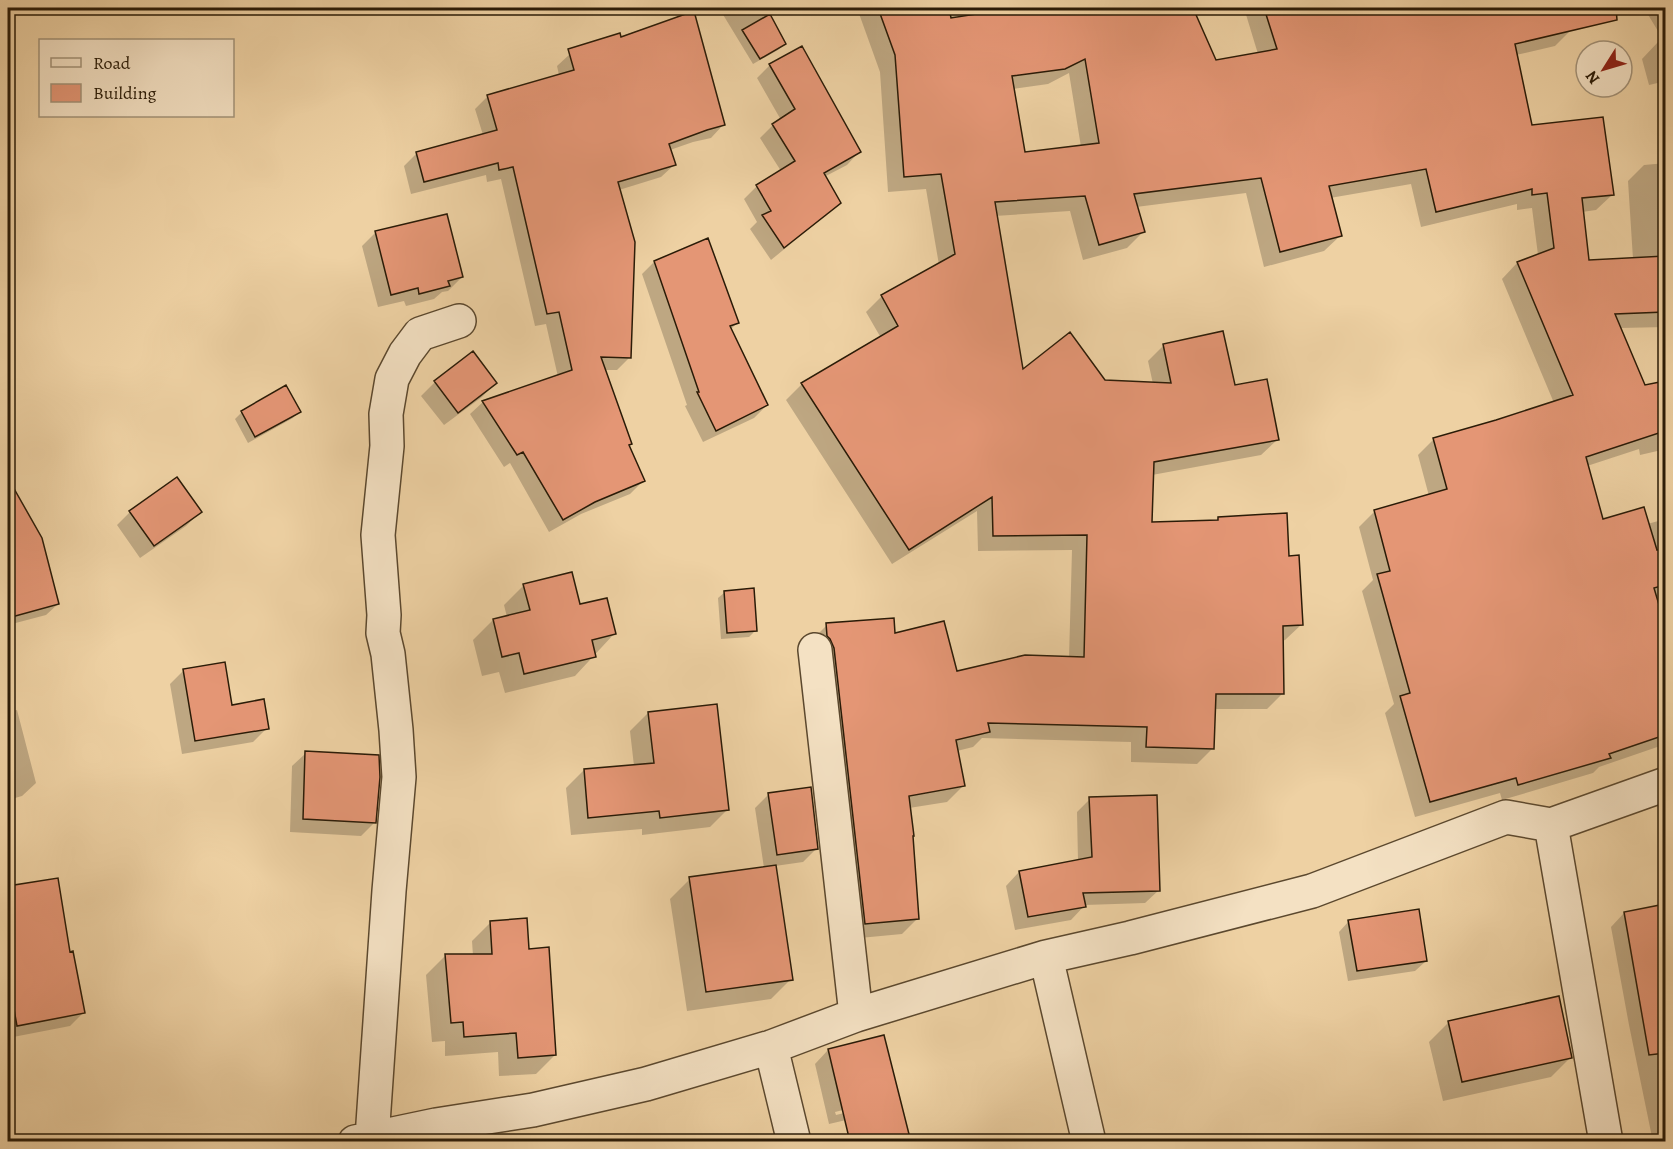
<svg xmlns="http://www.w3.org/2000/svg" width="1673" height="1149" font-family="Alegreya,serif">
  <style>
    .shadow { fill: #0003; fill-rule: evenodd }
    .building { fill: #e49675; stroke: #2a1b07; stroke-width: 1.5; fill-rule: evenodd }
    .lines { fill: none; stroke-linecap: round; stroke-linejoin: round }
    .minor-casing { stroke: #5b482e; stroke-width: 36 }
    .minor { stroke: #f4e1c3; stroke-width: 33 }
  </style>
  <rect width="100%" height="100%" fill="#eed1a3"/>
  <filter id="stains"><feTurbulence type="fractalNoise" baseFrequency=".00333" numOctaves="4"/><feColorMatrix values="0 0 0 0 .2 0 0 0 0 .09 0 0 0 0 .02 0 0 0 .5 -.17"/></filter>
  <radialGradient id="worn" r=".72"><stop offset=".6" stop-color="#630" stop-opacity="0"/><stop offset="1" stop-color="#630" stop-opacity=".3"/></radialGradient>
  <path class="shadow" d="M719,8h45l21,35 -7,7 -25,14z
    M857,8h335l23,54 43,-8 -14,-46h176l8,33 56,-11 -5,-22h86l6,22 -16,16 -39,9 15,71 81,69 -16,15 -14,2 5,49 46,-2 -5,-78 16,-16 22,-2v164l-46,1 24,59 22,-5v67l-26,6 -1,-6 -52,17 15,54 45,4 19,-5v76l-11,3 11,31v115l-67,23 -6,6 -91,27 -2,-7 -85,24 -30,-104 9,-9 -32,-113 11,-11 -14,-53 16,-16 54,-15 -11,-41 16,-16 120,-36 -52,-124 15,-16 21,-8 -6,-47 -15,2v-6l-96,23 -10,-43 -81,14 10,38 -16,15 -60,16 -18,-74 -110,14 7,25 -16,16 -44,12 -13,-49 -75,5 27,156 83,9 48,3 -5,-23 16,-16 70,42 43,53 -16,15 -109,20 -2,48 65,-1 3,-4 70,40 13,67 -16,15 -3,1v53l-15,15h-53l-1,39 -16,16 -66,-2v-20l-149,-4 -9,9 -16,4 6,35 -16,16 -38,6 9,110 -16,16 -53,5 -38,-298 16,-16 67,10 62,38 113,-15 3,-108 -94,1 -1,-40 -85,53 -106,-164 16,-16 79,-46 -15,-26 16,-16 57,-31 -13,-76 -38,3 -8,-120zM1069,73l12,74 -57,6 -11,-64 35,-5z
    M1644,8h22v73l-17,4 -7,-26 16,-17 6,-1z
    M693,13l30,112 -12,13 -18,4 -23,8 4,15 -13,12 -42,13 11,167 -13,13h-13l24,76 15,35 -13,13 -49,20 -32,18 -39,-69 -6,4 -34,-53 13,-12 75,-25 -12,-53 -11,2 -34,-147 -14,3 -1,-7 -75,19 -7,-28 13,-13 66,-18 -8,-26 12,-12 72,-22 -2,-9 13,-12 78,-27z
    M770,65l89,87 -12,13 -23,12 15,25 -13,13 -55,45 -21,-31 7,-7 -13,-23 13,-13 24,-15 -21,-33 13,-13 8,-5 -24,-42z
    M376,232l86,45 -14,14 -6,1 -8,7 -28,7 -2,-5 -26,6 -16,-61z
    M654,262l83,61 -7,7 37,75 -13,13 -51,24 -18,-36 2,-1 -45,-131z
    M473,353l22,30 -13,14 -38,28 -23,-29 14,-14z
    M286,387l13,24 -6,7 -45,25 -13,-24 6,-6z
    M20,503l38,101 -12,11 -38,10v-114z
    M130,512h70l-14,14 -46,32 -23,-33z
    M524,585l55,21 35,28 -39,42 -70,17 -6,-21 -17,4 -9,-36 20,-20 14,-3 -3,-12z
    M725,592l31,38 -7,7 -28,2 -3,-41z
    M184,670l46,36 37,22 -14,14 -71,12 -12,-70z
    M17,710l19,73 -14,13 -14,4v-88z
    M648,713l80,96 -18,18 -68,8v-6l-71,6 -5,-47 18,-18 50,-4 -4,-35z
    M306,753l69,69 -14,14 -71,-4 2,-66z
    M810,788l7,60 -14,14 -28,4 16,113 -20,20 -84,12 -17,-112 20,-20 74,-11 -9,-60 13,-13z
    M1090,799l69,91 -14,13 -60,2 -14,15 -56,10 -9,-44 13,-14 59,-11 -1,-49z
    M57,880l12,73 14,60 -13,13 -62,12v-150z
    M1666,905v237h-13l-24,-117 -18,-98 13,-14z
    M1349,921l77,40 -11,10 -67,10 -9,-49z
    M491,922l37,28 27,105 -19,19 -37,2 -1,-24 -53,4v-15l-13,1 -6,-67 19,-19h28l-1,-15z
    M1449,1022l122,35 -20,20 -108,24 -14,-59z
    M883,1037l15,60 -13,14 -56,13 -14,-60 13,-14zM884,1100v3l-48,12 -1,-3z"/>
  <path class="building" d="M878,8h71l2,10 64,-10h178l23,52 61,-11 -13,-41h352l1,12 -102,24 17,81 71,-8 11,78 -32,3 7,62 76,-4v56l-50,2 30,71 20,-4v50l-79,26 17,62 41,-12 13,43 8,-2v37l-11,3 11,37v110l-56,19 2,4 -93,27 -2,-7 -86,24 -30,-106 10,-3 -33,-119 13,-3 -16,-61 73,-21 -14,-51 63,-18 77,-25 -56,-133 37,-14 -7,-55 -15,2v-6l-96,23 -10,-43 -97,17 13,50 -62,16 -19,-74 -127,16 11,38 -46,13 -14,-49 -90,6 28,167 47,-37 35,48 66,3 -8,-39 60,-13 12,54 32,-6 12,61 -125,22 -2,60 66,-2v-3l69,-4 2,43 10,-1 4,70 -20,1 1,68h-68l-2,55 -68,-2 1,-20 -159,-4 2,9 -34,8 9,46 -56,10 5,40h-1l6,83 -54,5 -31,-276 -4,-9 -3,-3 -1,-13 68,-5 1,15 49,-12 13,50 68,-16 59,2 3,-122 -94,1 -1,-39 -83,53 -108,-167 97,-57 -17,-31 74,-41 -14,-80 -37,3 -9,-122zM1085,59l14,84 -74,9 -13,-76 53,-7z
    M694,11l31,114 -18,5 -38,14 7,21 -58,17 17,60 -4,116 -30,-1 31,87 -3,1 16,36 -50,21 -32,18 -40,-68 -6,3 -35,-54 90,-31 -13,-58 -12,2 -34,-147 -14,3 -1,-7 -74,19 -8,-30 81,-22 -10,-35 87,-25 -6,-21 52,-16 1,4z
    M770,14l16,30 -26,15 -18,-29z
    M802,46l59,106 -37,21 17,30 -57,45 -22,-33 9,-4 -15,-26 39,-24 -23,-37 23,-15 -26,-45z
    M447,214l16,63 -15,4 2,5 -31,8 -1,-6 -27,7 -16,-64z
    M708,238l31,85 -9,3 38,79 -52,26 -19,-39h2l-45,-131z
    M473,351l24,32 -39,30 -24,-32z
    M286,385l15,27 -46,25 -14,-26z
    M177,477l25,35 -48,34 -25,-35z
    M8,478l34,60 17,66 -51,14z
    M572,572l8,32 27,-6 9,36 -24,6 4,17 -72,17 -5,-21 -17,4 -9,-38 37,-9 -7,-26z
    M754,588l3,43 -30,2 -3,-42z
    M225,662l7,43 32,-6 5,30 -74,12 -12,-72z
    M717,704l12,106 -69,8 -1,-7 -71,7 -4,-49 70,-6 -6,-51z
    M305,751l74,4 1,22 -4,46 -73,-4z
    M811,787l7,62 -41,6 -9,-62z
    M1157,795l3,96 -77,2 3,14 -58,10 -9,-46 73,-14 -3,-60z
    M776,865l17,115 -87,12 -17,-115z
    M58,878l12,74 3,-1 12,62 -68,13 -9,-50v-90z
    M1665,904v149l-16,2 -25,-143z
    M1419,909l8,52 -70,10 -9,-51z
    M527,918l2,31 20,-2 7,108 -38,3 -2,-25 -52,4 -1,-15 -12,1 -6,-69h47l-2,-33z
    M1559,996l13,62 -110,24 -14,-61z
    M884,1035l27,107h-61l-22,-93z"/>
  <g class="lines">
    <defs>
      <path id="minor" d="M815,650l41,365
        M1551,825l55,317
        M1046,957l43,185
        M771,1047l23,95
        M372,1138l17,-247 10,-114 -3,-47 -8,-76 -5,-21 1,-18 -6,-80 9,-89 -1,-32 6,-35 13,-25 15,-20 39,-13
        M355,1142l81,-17 97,-15 113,-26 125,-37 85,-32 190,-58 84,-19 182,-47 194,-74 45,8 115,-41"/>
    </defs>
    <use href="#minor" class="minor-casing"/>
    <use href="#minor" class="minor"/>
  </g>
  <rect width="1673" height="1149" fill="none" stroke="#eed1a3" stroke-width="30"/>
  <rect x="9" y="9" width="1655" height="1131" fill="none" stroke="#2a1b07" stroke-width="3"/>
  <rect x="15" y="15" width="1643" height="1119" fill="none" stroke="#2a1b07" stroke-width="1.5"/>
  <rect x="39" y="39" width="195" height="78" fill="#f4e1c3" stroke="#a39278" stroke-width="1.5"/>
  <rect x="51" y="58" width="30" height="9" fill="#f4e1c3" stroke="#a39278" stroke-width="1.5"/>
  <text x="93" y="69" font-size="18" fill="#2a1b07">Road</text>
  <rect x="51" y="84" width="30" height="18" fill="#e49675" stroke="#a39278" stroke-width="1.5"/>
  <text x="93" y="99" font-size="18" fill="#2a1b07">Building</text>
  <g transform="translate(1604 69) rotate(233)"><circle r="28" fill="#f4e1c3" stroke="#a39278" stroke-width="1.5"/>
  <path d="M0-4.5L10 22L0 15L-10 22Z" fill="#8f2418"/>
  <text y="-9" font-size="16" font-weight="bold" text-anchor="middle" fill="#2a1b07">N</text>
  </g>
  <rect width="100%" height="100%" filter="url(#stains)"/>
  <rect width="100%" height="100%" fill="url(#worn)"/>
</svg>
